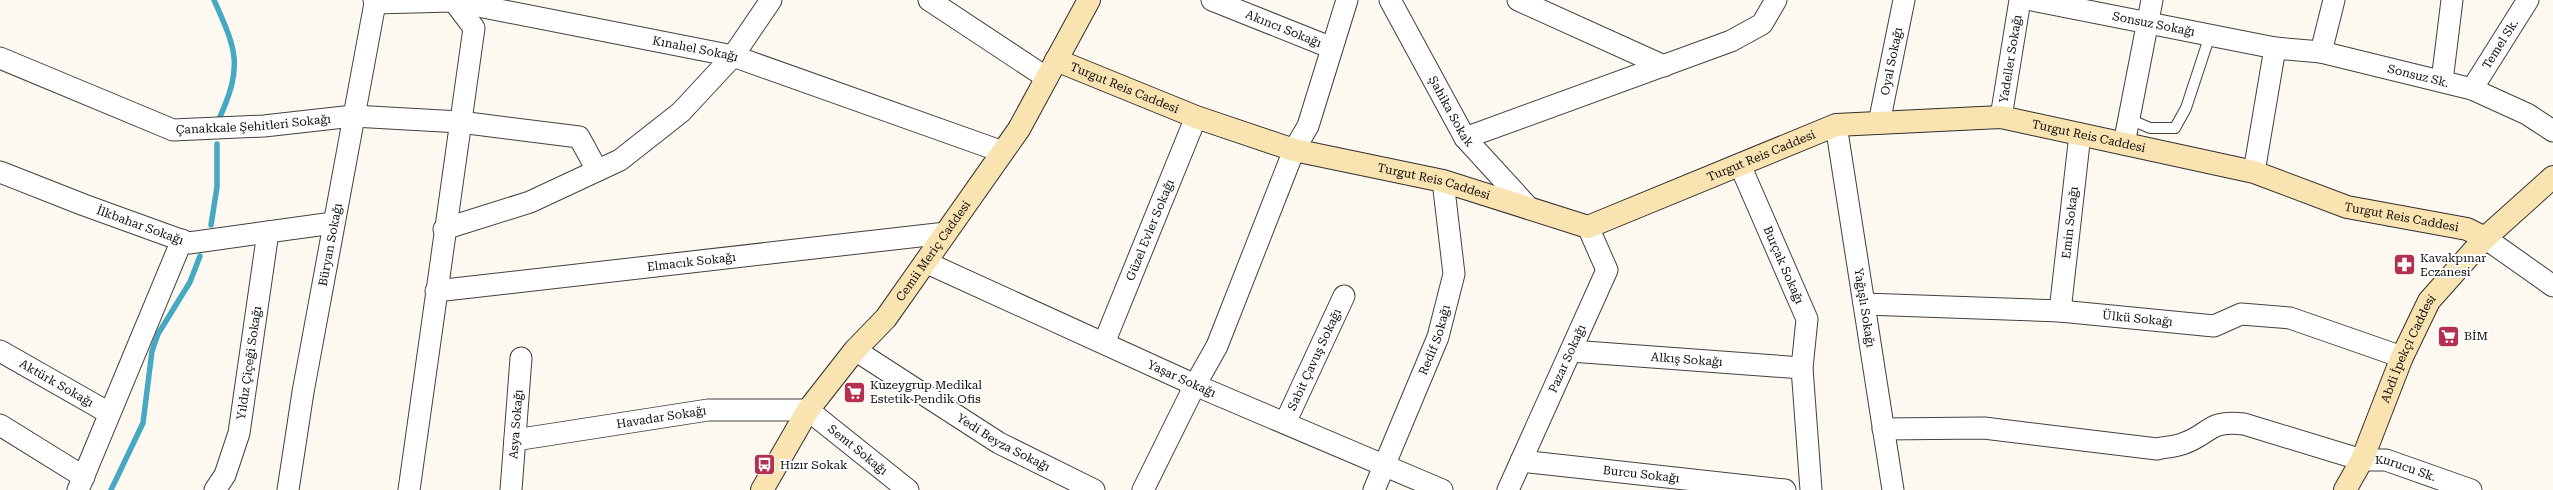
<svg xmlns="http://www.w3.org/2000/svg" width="2553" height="490" font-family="'Roboto Serif',serif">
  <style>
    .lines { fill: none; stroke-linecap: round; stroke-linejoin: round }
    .stream { stroke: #45a9c3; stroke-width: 5.5 }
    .lane-casing { stroke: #414141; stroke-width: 12 }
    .street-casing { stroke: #414141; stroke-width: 23 }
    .secondary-casing { stroke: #303030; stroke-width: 24 }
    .lane { stroke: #fff; stroke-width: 10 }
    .street { stroke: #fff; stroke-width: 21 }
    .secondary { stroke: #f9e3b0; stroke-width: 22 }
    .labels { text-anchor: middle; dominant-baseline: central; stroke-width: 4; stroke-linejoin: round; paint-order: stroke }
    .street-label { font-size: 12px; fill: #0e0e0e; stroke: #fff }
    .poi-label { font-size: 12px; fill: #0e0e0e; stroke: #fff; text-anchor: start }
  </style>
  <rect width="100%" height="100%" fill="#fef9f0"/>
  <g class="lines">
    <path class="stream" d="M214,0c23,51 29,66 5,119
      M211,225l6,-38v-43
      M111,490l32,-67 9,-72 6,-17 32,-52 10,-26"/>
    <defs>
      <path id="lane" d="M2129,119l21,9h25l11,-20 24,-73"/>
      <g id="street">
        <path d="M929,0l118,78"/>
        <path id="s1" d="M1212,0l120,48"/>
        <path id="s2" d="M1390,0l75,138 65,71"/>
        <path d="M1518,0l146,66"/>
        <path id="s3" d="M2032,0l243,48 46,4 151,37 55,25 26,17"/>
        <path id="s4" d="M375,3l78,-2 280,55 270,96"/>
        <path d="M2321,52l13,-52"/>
        <path id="s5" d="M0,58l173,72 91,-4 89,-10 107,6 119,15 18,33"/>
        <path d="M2442,81l10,-81"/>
        <path id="s6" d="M2472,89l56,-89"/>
        <path id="s7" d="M2001,117l19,-117"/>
        <path id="s8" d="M1879,123l25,-123"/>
        <path id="s9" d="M1836,125l57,365"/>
        <path d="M1465,138l266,-97 31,-17 14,-24"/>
        <path d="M2124,144l28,-144"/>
        <path id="s10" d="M1740,165l67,154 -5,49 9,122"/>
        <path id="s11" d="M0,172l84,33 105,38 144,-20"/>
        <path d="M2254,172l21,-124"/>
        <path d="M444,229l86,-27 90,-42 61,-48 52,-56 38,-56"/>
        <path d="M2485,238l68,48"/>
        <path id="s12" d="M925,262l270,123 247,105"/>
        <path id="s13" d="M436,291l510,-58"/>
        <path id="s14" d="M1864,304l196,7 154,15 27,-12 49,4 112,39"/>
        <path id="s15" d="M2060,311l20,-177"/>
        <path id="s16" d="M1104,343l92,-226"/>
        <path id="s17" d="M855,350l144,93 95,47"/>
        <path id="s18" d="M0,351l109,62"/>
        <path id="s19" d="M1571,351l231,17"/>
        <path id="s20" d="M1285,423l59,-127"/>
        <path d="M0,425l84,52"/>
        <path id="s21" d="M1883,429l101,-1 173,21c8,-2 17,-2 25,-5 30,-10 24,-24 62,-20l118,36h24l85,30"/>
        <path id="s22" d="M515,440l193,-30h100l100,80"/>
        <path id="s23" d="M1521,461l264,29"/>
        <path d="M78,490l104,-250"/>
        <path id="s24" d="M215,490l10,-15 14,-42 29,-201"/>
        <path id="s25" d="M288,490l15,-98 72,-389 -1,-3"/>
        <path d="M409,490l65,-462 -21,-28"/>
        <path id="s26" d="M511,490l10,-132"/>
        <path d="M1143,490l52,-105 22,-39 77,-196 14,-24 39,-126"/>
        <path id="s27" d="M1374,490l64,-153 16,-63 -11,-93"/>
        <path id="s28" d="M1508,490l99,-220 -19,-43"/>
      </g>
      <g id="secondary">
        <path id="s29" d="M1056,60l140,57 98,33 149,31 145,46 248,-102 165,-8 253,55 93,35 120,22 18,9"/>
        <path id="s30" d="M762,490l46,-80 47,-60 31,-32 133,-189 70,-129"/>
        <path id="s31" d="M2345,490l17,-30 40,-103 27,-56 56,-63 68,-61"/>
      </g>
    </defs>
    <use href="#lane" class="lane-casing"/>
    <use href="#street" class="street-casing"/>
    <use href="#secondary" class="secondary-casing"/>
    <use href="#lane" class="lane"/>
    <use href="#street" class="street"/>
    <use href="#secondary" class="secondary"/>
  </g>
  <defs>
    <symbol id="pharmacy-square" viewBox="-11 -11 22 22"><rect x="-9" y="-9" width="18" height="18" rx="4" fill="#b43050" stroke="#fff"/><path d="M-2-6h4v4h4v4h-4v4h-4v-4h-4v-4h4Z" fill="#fff"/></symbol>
    <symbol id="supermarket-square" viewBox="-11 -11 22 22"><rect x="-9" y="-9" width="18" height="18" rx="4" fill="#b43050" stroke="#fff"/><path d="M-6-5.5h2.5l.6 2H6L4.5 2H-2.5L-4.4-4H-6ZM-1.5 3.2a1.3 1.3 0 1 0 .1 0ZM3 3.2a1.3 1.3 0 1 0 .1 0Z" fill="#fff"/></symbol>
    <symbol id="bus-square" viewBox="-11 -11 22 22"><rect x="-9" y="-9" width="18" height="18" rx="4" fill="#b43050" stroke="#fff"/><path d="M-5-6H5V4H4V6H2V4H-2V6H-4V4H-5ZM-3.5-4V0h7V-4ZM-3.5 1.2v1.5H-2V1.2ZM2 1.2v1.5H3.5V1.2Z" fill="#fff"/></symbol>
  </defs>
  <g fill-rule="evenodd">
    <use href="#pharmacy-square" x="2392" y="252" width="25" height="25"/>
    <use href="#supermarket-square" x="2436" y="324" width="25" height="25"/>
    <use href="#supermarket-square" x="842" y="380" width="25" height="25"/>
    <use href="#bus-square" x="752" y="452" width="25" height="25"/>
  </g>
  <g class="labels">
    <g class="street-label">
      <text stroke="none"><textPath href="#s3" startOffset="124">Sonsuz Sokağı</textPath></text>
      <text stroke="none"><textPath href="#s1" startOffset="77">Akıncı Sokağı</textPath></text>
      <text stroke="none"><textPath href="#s6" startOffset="53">Temel Sk.</textPath></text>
      <text stroke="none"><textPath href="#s4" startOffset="325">Kınalıel Sokağı</textPath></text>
      <text stroke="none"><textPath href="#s7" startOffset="59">Yadeller Sokağı</textPath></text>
      <text stroke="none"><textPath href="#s8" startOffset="63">Oyal Sokağı</textPath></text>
      <text stroke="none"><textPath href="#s3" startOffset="394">Sonsuz Sk.</textPath></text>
      <text stroke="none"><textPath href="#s29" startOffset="74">Turgut Reis Caddesi</textPath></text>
      <text stroke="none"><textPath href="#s2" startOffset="127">Şahika Sokak</textPath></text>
      <text stroke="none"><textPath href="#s5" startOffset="268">Çanakkale Şehitleri Sokağı</textPath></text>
      <text stroke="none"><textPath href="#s29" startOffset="1082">Turgut Reis Caddesi</textPath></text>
      <text stroke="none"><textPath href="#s29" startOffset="746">Turgut Reis Caddesi</textPath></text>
      <text stroke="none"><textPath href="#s29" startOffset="398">Turgut Reis Caddesi</textPath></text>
      <text stroke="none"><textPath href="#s29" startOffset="1406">Turgut Reis Caddesi</textPath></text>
      <text stroke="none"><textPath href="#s15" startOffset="89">Emin Sokağı</textPath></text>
      <text stroke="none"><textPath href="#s11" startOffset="150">İlkbahar Sokağı</textPath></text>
      <text stroke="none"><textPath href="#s16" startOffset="122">Güzel Evler Sokağı</textPath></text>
      <text stroke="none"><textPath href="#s25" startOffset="249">Büryan Sokağı</textPath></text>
      <text stroke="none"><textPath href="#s30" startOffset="295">Cemii Meriç Caddesi</textPath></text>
      <text stroke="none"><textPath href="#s13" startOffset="257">Elmacık Sokağı</textPath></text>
      <text stroke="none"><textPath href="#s10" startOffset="109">Burçak Sokağı</textPath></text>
      <text stroke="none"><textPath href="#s9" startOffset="185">Yağışlı Sokağı</textPath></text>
      <text stroke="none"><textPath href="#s14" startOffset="274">Ülkü Sokağı</textPath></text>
      <text stroke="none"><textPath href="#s27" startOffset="162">Redif Sokağı</textPath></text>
      <text stroke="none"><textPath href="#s31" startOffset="155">Abdi İpekçi Caddesi</textPath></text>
      <text stroke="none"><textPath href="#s28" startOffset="144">Pazar Sokağı</textPath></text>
      <text stroke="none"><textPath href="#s19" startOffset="116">Alkış Sokağı</textPath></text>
      <text stroke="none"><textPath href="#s20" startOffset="70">Sabit Çavuş Sokağı</textPath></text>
      <text stroke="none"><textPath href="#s24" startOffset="133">Yıldız Çiçeği Sokağı</textPath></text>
      <text stroke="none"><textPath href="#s12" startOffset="282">Yaşar Sokağı</textPath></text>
      <text stroke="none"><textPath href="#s18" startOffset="65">Aktürk Sokağı</textPath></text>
      <text stroke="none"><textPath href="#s22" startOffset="148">Havadar Sokağı</textPath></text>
      <text stroke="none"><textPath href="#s26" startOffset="66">Asya Sokağı</textPath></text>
      <text stroke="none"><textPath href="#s17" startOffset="175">Yedi Beyza Sokağı</textPath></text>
      <text stroke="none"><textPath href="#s22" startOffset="359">Semt Sokağı</textPath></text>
      <text stroke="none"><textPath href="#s21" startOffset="536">Kurucu Sk.</textPath></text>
      <text stroke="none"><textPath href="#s23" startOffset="121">Burcu Sokağı</textPath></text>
    </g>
    <g class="poi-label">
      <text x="2420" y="258">Kavakpınar<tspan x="2420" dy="14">Eczanesi</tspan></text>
      <text x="2464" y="336">BİM</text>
      <text x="870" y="385">Kuzeygrup Medikal<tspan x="870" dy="14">Estetik Pendik Ofis</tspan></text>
      <text x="780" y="465">Hızır Sokak</text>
    </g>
  </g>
</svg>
